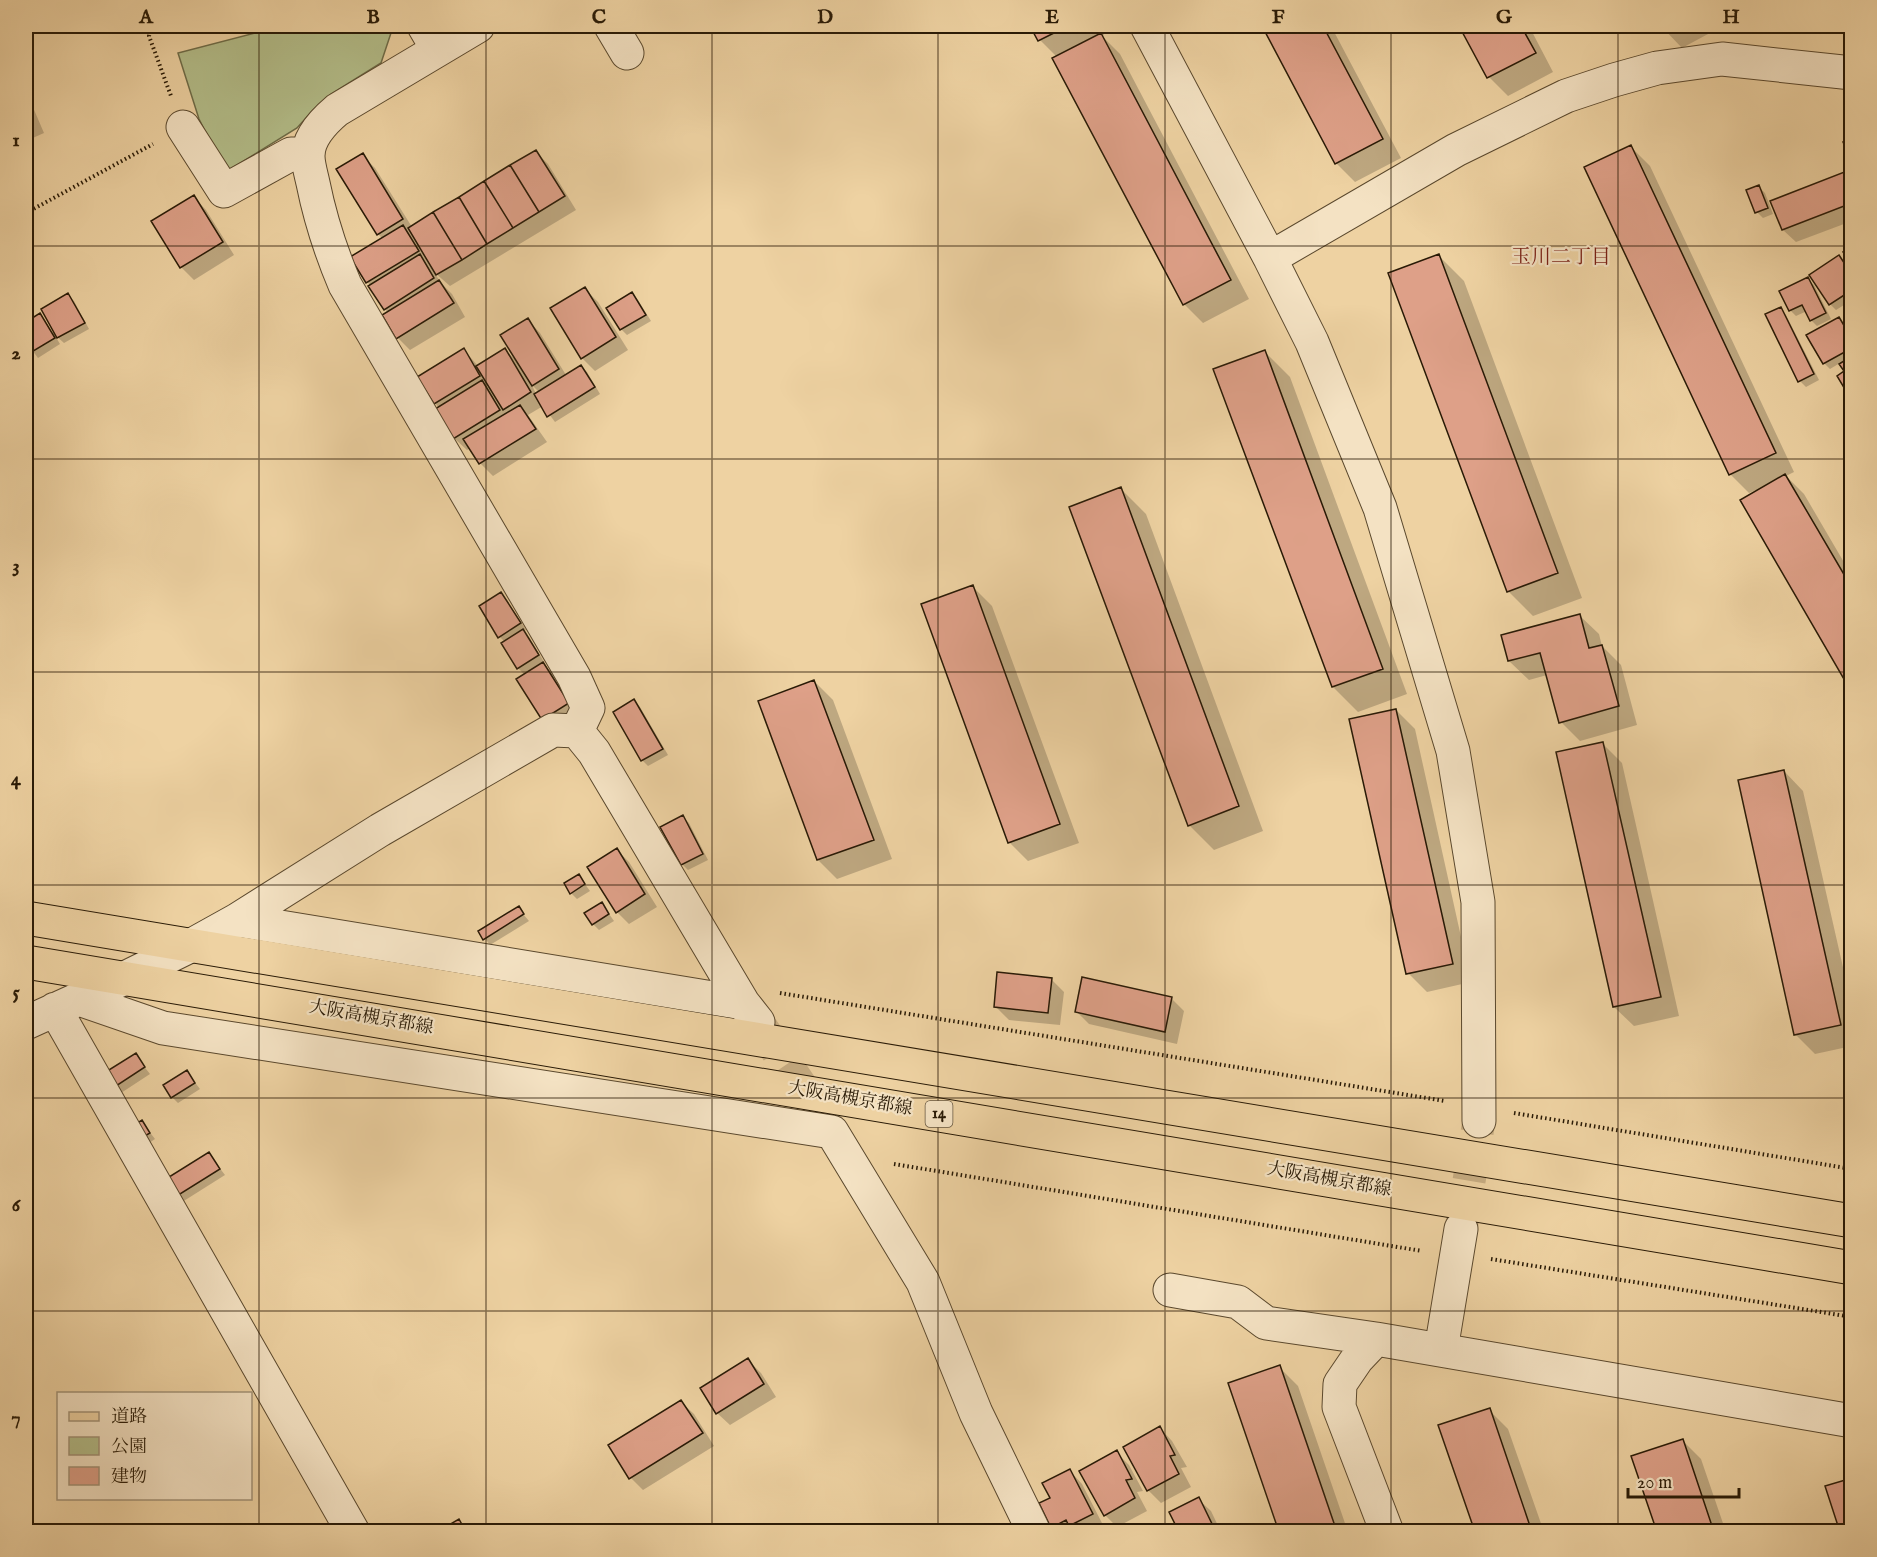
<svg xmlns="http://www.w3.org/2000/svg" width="1877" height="1557" font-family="'IM FELL English','Noto Serif JP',serif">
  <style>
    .green { fill: #b3bd89; stroke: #6e6c48; stroke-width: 1.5 }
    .shadow { fill: #0003; fill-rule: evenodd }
    .building { fill: #dea088; stroke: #291a06; stroke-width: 1.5 }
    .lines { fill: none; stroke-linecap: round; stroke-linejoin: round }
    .minor-tunnel { stroke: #c7ad83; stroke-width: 33; stroke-dasharray: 33 16; stroke-linecap: butt }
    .minor-casing { stroke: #5a482d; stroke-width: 35 }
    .major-casing { stroke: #291a06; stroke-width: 35 }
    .path { stroke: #291a06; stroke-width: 4; stroke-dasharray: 1.5 3; stroke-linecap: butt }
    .minor { stroke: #f4e2c3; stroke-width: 33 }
    .major { stroke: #eed2a2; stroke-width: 33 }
    .grid { fill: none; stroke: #291a06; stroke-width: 1.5; stroke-opacity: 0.55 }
    .labels { text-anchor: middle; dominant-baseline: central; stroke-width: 4.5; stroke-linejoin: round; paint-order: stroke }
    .shield { fill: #f4e2c3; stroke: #66563f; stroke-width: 1.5 }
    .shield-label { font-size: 16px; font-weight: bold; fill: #291a06 }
    .street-label { font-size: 18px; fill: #291a06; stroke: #f4e2c3 }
    .neighbourhood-label { font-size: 20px; fill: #7a1f14; stroke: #f4e2c3 }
    .neatline { fill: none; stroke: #291a06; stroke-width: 2 }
    .grid-label { font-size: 20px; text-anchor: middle; font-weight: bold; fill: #291a06 }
  </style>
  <rect width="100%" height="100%" fill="#eed2a2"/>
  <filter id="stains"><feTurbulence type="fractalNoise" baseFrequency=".00333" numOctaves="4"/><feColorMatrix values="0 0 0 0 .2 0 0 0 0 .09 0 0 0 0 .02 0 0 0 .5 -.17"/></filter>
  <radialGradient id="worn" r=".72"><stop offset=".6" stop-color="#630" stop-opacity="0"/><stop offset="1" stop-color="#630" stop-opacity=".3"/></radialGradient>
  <path class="green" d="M282,26h108l1,7 -10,30 -50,31 -18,16 -16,18 -71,44 -27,-53 -21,-66z"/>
  <path class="shadow" d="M739,26h23l-14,8z
    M1032,26h67l5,9 -2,1 18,18 129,245 -46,24 -19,-19 -127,-247 -17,-17z
    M1263,26h68l70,132 -46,24 -19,-19z
    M1461,26h68l24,46 -45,24 -19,-19z
    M1661,26h62l-41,22z
    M26,91l18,42 -18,8z
    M1631,147l19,19 144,306 -8,4 18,18 48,82v114l-96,-200 -7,3 -19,-19z
    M536,152l12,12 28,46 -126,76 -16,-14 7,11 11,11 13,23 -55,33 -12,-12 -10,-25 -36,-55 31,-19 -5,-5 -16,-79 13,13 37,59z
    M1852,170v51l-56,21 -13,-12z
    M1759,187l6,6 8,21 -10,4 -6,-6z
    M194,197l12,13 28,45 -40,25 -13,-13z
    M1439,256l25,25 118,317 -49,18 -25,-25z
    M1838,257l14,17v26l-16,10 -6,-6z
    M1808,279l6,6 17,34 -14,7 -6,-6 -4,-9 -11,5 -6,-6z
    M585,289l13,13 30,48 -33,21 -13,-13z
    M632,294l6,6 13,21 -24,14 -6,-6 -13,-20z
    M68,295l6,6 15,28 -25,14 -10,-9 6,10 -22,14 -12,-16v-18l14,-9 13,18 2,-1z
    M1780,309l6,6 33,65 -13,7 -6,-6z
    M1838,319l6,6 8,12v61l-6,-27 -6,-8 -10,6 -6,-6z
    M528,320l12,13 26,42 15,-9 6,6 13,22 -45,28 -12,-16 -15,9 19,27 -54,34 -13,-13 -9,-15 -4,2 -13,-12 -15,-30 -4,-5 29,-53 14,16 27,-16 13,12zM532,385l7,7 -3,2z
    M1265,352l25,25 117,317 -49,18 -25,-25z
    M1121,489l25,25 117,317 -49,19 -25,-25z
    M973,587l19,19 87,237 -51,18 -19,-19z
    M501,594l6,6 19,30 -3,2 6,5 15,25 -2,1 14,13 24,40 -25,16 -30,-57 -7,-7 -13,-26 -5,-5z
    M1579,615l20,19 3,12 19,19 16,60 -57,16 -19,-19 -14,-47 -18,5 -20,-19 -6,-24z
    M814,681l19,19 59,159 -55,20 -19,-19 -59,-159z
    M634,701l6,6 28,48 -20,11 -6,-6z
    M1396,710l19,19 56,253 -44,10 -19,-19z
    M1603,744l19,19 57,253 -45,10 -20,-19z
    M1784,771l19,20 49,216v39l-37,8 -19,-19z
    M683,817l6,6 19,37 -20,10 -6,-6z
    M617,850l12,12 28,45 -28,17 -12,-12z
    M579,876l11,15 -13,8 -6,-6z
    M602,904l12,17 -15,9 -6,-6z
    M518,908l11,13 -39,24 -10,-13z
    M1051,979l13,13 -4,33 -51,-5 -13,-13z
    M1172,999l12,12 -7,33 -88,-20 -13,-13z
    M135,1055l15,19 -29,19 -6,-6z
    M187,1072l13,17 -22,14 -6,-6z
    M142,1122l13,17 -9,6z
    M209,1154l16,21 -46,29 -6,-6z
    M748,1360l13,13 15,24 -46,28 -13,-12z
    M1279,1367l19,19 50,146h-68z
    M681,1402l13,12 20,32 -71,44 -12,-12z
    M1489,1410l19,19 36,103h-68z
    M1160,1428l12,13 15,26 -6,1 10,19 -30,16 -13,-13 -23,-43z
    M1682,1440l19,19 25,73h-68z
    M1116,1452l13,13 14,26 -6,1 10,19 -30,16 -12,-12z
    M1070,1471l12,13 22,43 -9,5h-38l-5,-5v-29z
    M1198,1499l13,12 10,21h-40z"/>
  <path class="building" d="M1030,26h38l-30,15z
    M1262,26h61l60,113 -48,25z
    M1459,26h62l15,27 -49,25z
    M1101,33l130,247 -48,25 -131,-247z
    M1852,139v24l-9,-21z
    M1631,145l145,308 -47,22 -145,-308z
    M536,150l29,46 -26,16 -29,-47z
    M363,153l40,66 -26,16 -41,-66z
    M510,165l29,47 -26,16 -29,-47z
    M1852,169v34l-70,27 -12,-29z
    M484,181l29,47 -26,16 -28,-47z
    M1759,185l9,23 -13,5 -9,-23z
    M194,195l29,47 -43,26 -29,-47z
    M459,197l28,47 -25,16 -29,-48z
    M433,212l29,48 -26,15 -28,-47z
    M403,225l16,26 -53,32 -16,-26z
    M1851,246h1v18l-9,-12z
    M420,254l14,24 -50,32 -16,-24z
    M1439,254l119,319 -51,19 -119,-319z
    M1839,255l13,20v15l-23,15 -20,-30z
    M1808,277l18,36 -16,8 -8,-16 -13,6 -10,-20z
    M439,280l15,23 -58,36 -14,-24z
    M585,287l31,50 -35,22 -31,-51z
    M632,292l14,23 -26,15 -14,-22z
    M68,293l17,30 -28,15 -16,-29z
    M1781,307l33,67 -16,8 -33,-68z
    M40,313l15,25 -25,15 -4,-9v-22z
    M1839,317l13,22v9l-29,16 -17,-29z
    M528,318l31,51 -27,17 -32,-51z
    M464,348l16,28 -46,28 -17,-27z
    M505,348l26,44 -28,18 -27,-44z
    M1265,350l118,319 -51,18 -119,-318z
    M1852,356v45l-15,-25 7,-5 -5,-7z
    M581,365l14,22 -48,30 -13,-23z
    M482,380l18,30 -47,29 -18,-30z
    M520,405l16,24 -57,35 -16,-25z
    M1785,474l67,114v105l-112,-193z
    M1121,487l118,319 -51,20 -119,-319z
    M973,585l87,239 -52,19 -87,-239z
    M501,592l20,31 -23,15 -19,-32z
    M1580,614l9,34 13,-3 17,61 -60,17 -19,-70 -32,8 -7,-26z
    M523,629l16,26 -22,14 -16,-26z
    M543,662l26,41 -27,17 -26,-41z
    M814,680l60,160 -57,20 -59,-159z
    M634,699l29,50 -22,12 -28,-49z
    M1396,709l57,255 -47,10 -57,-255z
    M1603,742l58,255 -48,10 -57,-255z
    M1784,770l57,255 -47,10 -56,-255z
    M683,815l20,39 -22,11 -21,-38z
    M617,848l28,46 -29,19 -29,-46z
    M579,874l6,10 -15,10 -6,-11z
    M602,902l7,12 -17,11 -8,-12z
    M519,906l5,8 -41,26 -5,-9z
    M997,972l55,6 -4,35 -54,-6z
    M1082,977l90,20 -7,35 -90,-20z
    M136,1053l9,14 -32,21 -9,-15z
    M187,1070l8,13 -24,15 -8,-13z
    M142,1120l8,13 -12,7 -7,-13z
    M209,1152l11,17 -48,30 -11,-17z
    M748,1358l16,26 -48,30 -16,-26z
    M1280,1365l57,167h-58l-51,-149z
    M681,1400l22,33 -74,46 -21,-34z
    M1490,1408l42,124h-57l-37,-107z
    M1160,1426l15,29 -5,1 9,18 -32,17 -24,-44z
    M1683,1439l31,93h-57l-26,-76z
    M1117,1450l15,29 -6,1 9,18 -31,18 -25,-45z
    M1070,1469l23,45 -24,12 -3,-6 -15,8 -12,-25 11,-5 -8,-15z
    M1852,1478v54h-12l-15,-46z
    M1199,1497l17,35h-37l-10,-20z
    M459,1519l7,13h-29z"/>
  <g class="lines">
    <path class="minor-tunnel" d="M759,1024l73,108
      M1461,1229l18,-108"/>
    <defs>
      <path id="minor" d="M424,26l14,24
        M478,26l-141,84c-13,11 -29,27 -29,46 0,8 3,18 5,27 7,35 18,69 32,102l229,392 14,31 -11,23
        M611,26l16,27
        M1147,26l123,232 42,84 68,166 73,243 25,151 1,219
        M183,127l41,64 67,-37h17
        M1270,258l186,-108 110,-54 48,-16 43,-12 65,-9 130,14
        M577,731l17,21 149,251 15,19
        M237,920l506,83
        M79,999l84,29 669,104 91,150 53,131 58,119
        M55,1009l298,523
        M26,1023l101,-46 65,-32 45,-25 143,-90 173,-100 24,1
        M1170,1290l68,12 28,21 110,16 476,82
        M1376,1339l-19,20 -17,25 -1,23 48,125
        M1441,1350l20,-121"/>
      <path id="major" d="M26,918l1826,303
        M26,962l1826,306"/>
    </defs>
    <use href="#minor" class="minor-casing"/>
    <use href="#major" class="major-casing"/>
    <path class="path" d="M151,26l-2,10 22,60
      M26,213l127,-69
      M780,993l665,108
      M1514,1113l338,56
      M894,1164l528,87
      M1491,1259l361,58"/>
    <use href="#minor" class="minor"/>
    <use href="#major" class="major"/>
  </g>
  <path class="grid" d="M259,26v1506M486,26v1506M712,26v1506M938,26v1506M1165,26v1506M1391,26v1506M1618,26v1506M26,246h1826M26,459h1826M26,672h1826M26,885h1826M26,1098h1826M26,1311h1826"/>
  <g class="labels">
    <rect class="shield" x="925.5" y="1101" width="27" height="26" rx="4.5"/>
    <g class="shield-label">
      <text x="939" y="1114">14</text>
    </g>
    <g class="street-label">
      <text transform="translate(371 1018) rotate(10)">大阪高槻京都線</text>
      <text transform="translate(850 1099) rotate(10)">大阪高槻京都線</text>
      <text transform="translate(1329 1180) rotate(10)">大阪高槻京都線</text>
    </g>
    <g class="neighbourhood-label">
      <text x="1561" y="257">玉川二丁目</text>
    </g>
  </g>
  <rect width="1877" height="1557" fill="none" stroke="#eed2a2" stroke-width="66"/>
  <rect x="57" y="1392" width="195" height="108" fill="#f4e2c3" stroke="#a39277" stroke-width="1.5"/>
  <rect x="69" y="1412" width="30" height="9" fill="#eed2a2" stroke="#a39277" stroke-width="1.5"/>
  <text x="111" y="1422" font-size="18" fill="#291a06">道路</text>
  <rect x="69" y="1437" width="30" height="18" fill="#b3bd89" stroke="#a39277" stroke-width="1.5"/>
  <text x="111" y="1452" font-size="18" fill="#291a06">公園</text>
  <rect x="69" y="1467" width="30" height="18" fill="#dea088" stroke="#a39277" stroke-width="1.5"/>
  <text x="111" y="1482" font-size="18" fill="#291a06">建物</text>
  <path d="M1628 1488v9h111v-9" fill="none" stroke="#291a06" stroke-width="3"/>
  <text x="1637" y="1488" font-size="18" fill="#291a06" stroke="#f4e2c3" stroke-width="4.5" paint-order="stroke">20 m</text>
  <rect x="33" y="33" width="1811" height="1491" class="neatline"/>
  <g class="grid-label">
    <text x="146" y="23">A</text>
    <text x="373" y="23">B</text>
    <text x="599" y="23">C</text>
    <text x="825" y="23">D</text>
    <text x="1052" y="23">E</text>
    <text x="1278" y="23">F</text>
    <text x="1504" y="23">G</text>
    <text x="1731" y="23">H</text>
    <text x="16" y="146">1</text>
    <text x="16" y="359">2</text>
    <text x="16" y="572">3</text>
    <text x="16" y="785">4</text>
    <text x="16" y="998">5</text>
    <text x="16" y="1211">6</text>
    <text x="16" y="1424">7</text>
  </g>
  <rect width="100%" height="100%" filter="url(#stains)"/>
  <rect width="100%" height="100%" fill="url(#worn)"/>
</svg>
